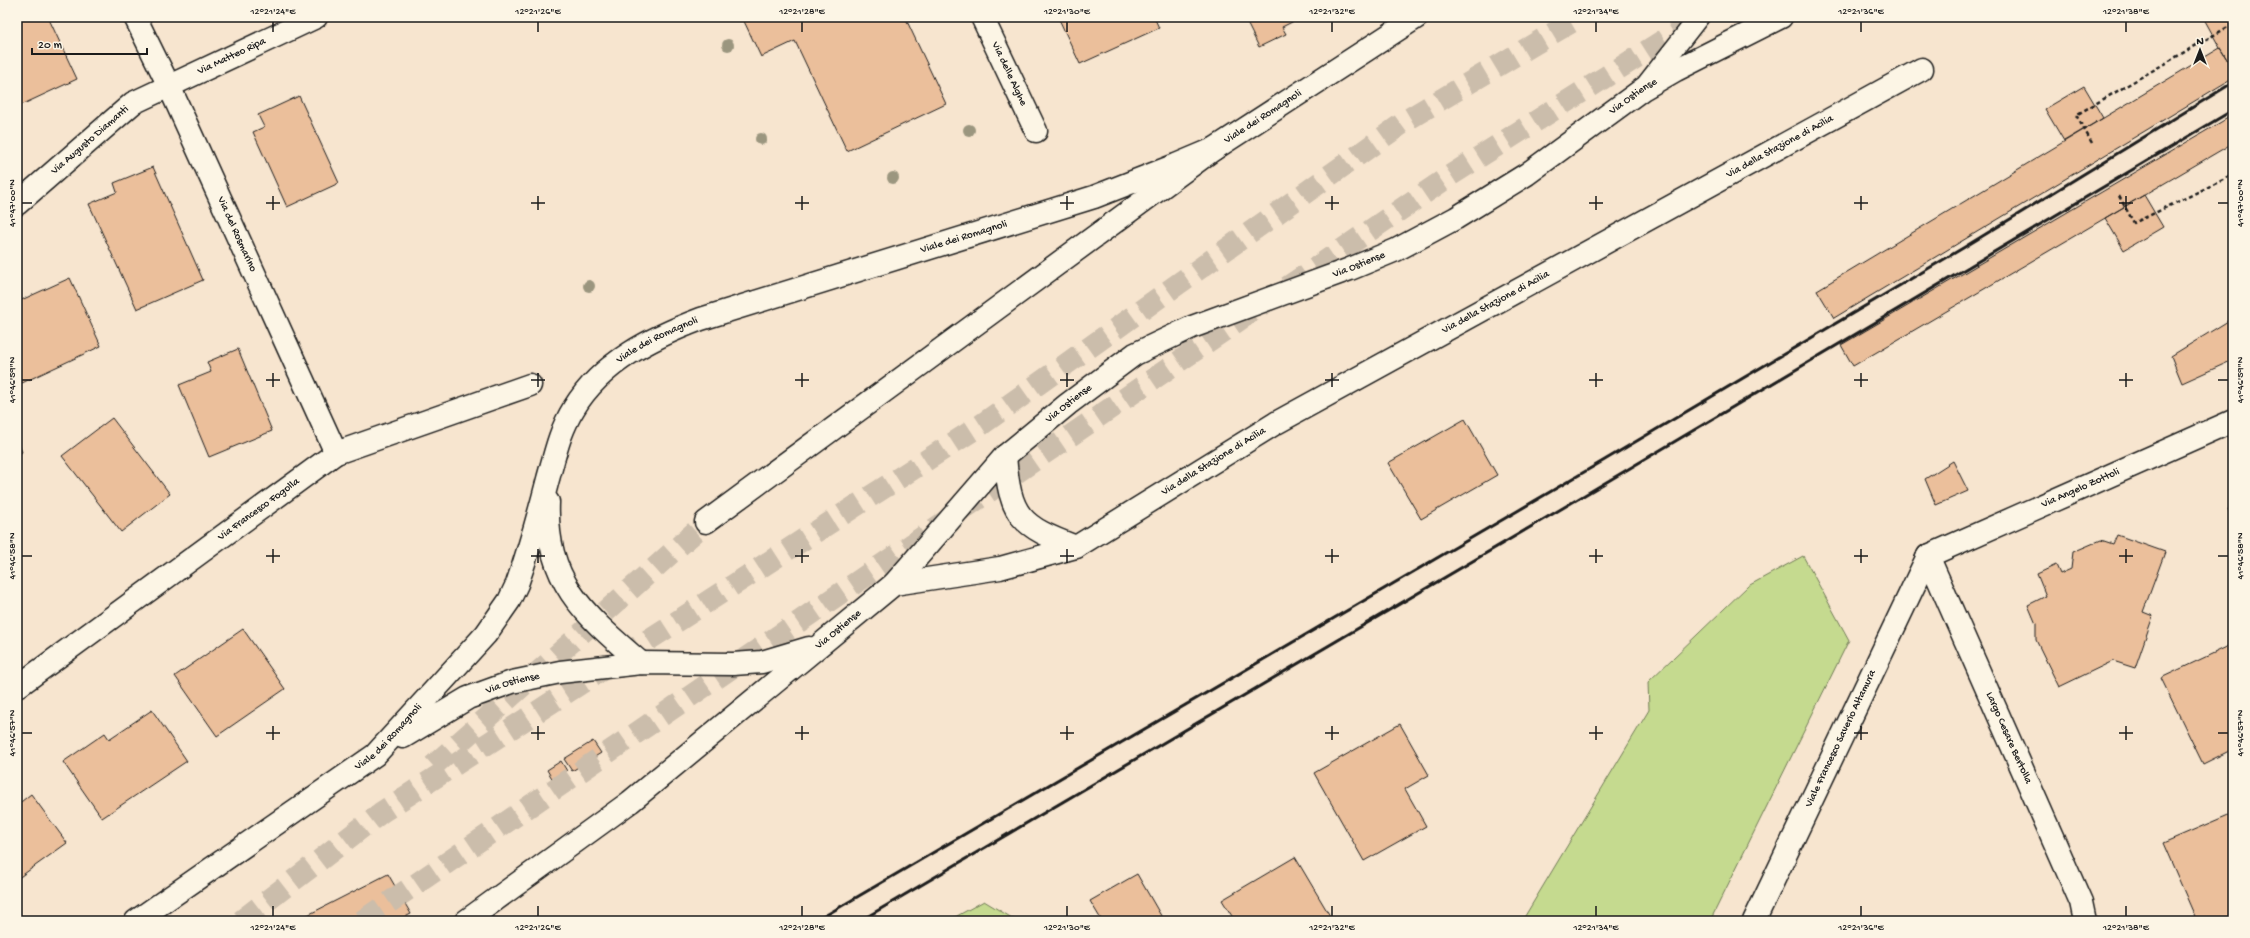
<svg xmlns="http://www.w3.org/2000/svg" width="2250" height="938" font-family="'Gochi Hand',sans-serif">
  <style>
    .green { fill: #c5da8f; stroke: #707b56 }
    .building { fill: #ebbf9b; stroke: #1c1c1c }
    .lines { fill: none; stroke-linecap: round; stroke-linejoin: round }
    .secondary-tunnel { stroke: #cbbdab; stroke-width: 22; stroke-dasharray: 22 11; stroke-linecap: butt }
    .primary-tunnel { stroke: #cbbdab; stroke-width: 22; stroke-dasharray: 22 11; stroke-linecap: butt }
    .service-casing { stroke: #1c1c1c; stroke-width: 22 }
    .minor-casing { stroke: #1c1c1c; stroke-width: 25 }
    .secondary-casing { stroke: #1c1c1c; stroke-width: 25 }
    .primary-casing { stroke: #1c1c1c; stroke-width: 25 }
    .path { stroke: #1c1c1c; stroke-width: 2.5; stroke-dasharray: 4 3; stroke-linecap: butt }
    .service { stroke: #fcf5e5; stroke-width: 19 }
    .minor { stroke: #fcf5e5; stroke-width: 22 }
    .secondary { stroke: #fcf5e5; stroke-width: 22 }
    .primary { stroke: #fcf5e5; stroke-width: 22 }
    .rail { stroke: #1c1c1c; stroke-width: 3 }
    .tree { fill: #9b967f }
    .ticks { fill: none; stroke: #1c1c1c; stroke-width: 1.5 }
    .labels { text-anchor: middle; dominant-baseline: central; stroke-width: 3; stroke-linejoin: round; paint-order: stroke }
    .street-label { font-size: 11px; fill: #1c1c1c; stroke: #fcf5e5 }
    .neatline { fill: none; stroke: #1c1c1c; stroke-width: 1.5 }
    .ticks-label { font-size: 10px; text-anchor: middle; fill: #1c1c1c }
  </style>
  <rect width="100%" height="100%" fill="#f7e5cf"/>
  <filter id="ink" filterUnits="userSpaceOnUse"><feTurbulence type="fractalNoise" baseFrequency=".025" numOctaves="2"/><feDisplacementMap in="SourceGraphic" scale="8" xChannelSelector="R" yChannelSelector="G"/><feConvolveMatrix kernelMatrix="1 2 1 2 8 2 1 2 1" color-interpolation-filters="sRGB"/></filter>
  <g filter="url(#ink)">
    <path class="green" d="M1803,556l46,84 -139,281h-188l127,-211 -1,-28 100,-96z
      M984,901l33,20h-69z"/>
    <path class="building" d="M17,17h31l29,62 -60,28z
      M742,17h163l41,87 -99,47 -52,-110 -34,16z
      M1058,17h96l5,11 -79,36z
      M1244,17h58l-20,10 4,7 -27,13z
      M2203,17h30v52l-13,-21z
      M2220,48l13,21v9l-399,240 -17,-28z
      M2084,86l19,32 -39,23 -19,-32z
      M299,96l40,87 -52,24 -34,-75 11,-5 -6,-12z
      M2233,115v28l-380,223 -12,-21z
      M153,167l50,113 -66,29 -48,-105 28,-12 -3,-9z
      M2144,195l19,32 -39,23 -19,-32z
      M70,278l31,68 -79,37 -5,-11v-70z
      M2233,318v42l-51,23 -11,-27z
      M238,349l34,82 -63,26 -30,-72 32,-13 -4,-10z
      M112,418l58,76 -49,38 -59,-76z
      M1465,419l32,56 -76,44 -33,-56z
      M17,440l5,12 -5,4z
      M1953,461l15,30 -32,14 -11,-26z
      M2233,506v14l-5,-11z
      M2117,535l48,17 -22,60 10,4 -18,52 -22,-7 -54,26 -23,-47v-16l-8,-19 18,-9 -9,-22 19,-9 4,9 11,-5 2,-17 28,-12 12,4z
      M243,629l42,60 -68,47 -42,-60z
      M2233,644v105l-30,15 -42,-86z
      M152,710l35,51 -85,57 -39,-56 42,-29 4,6z
      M1400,724l29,51 -24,14 21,37 -62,35 -50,-88z
      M593,741l8,12 -29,18 -8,-12z
      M561,761l6,10 -14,9 -6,-10z
      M31,794l36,49 -50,36v-74z
      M2233,813v54l-3,1 3,7v46h-36l-34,-78z
      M1295,857l38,64h-98l-13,-21z
      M388,874l23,40 -14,7h-101z
      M1137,874l27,47h-62l-12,-20z"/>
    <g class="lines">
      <path class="secondary-tunnel" d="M362,921l1089,-746 249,-158"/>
      <path class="primary-tunnel" d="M433,766l273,-244
        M241,921l141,-109 599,-387 429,-307 170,-101"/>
      <defs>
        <path id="service" d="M1645,86l54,-69"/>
        <g id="minor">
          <path id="s1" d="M135,17l34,69 167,367"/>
          <path id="s2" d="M982,17l54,114"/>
          <path id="s3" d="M17,204l116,-101 183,-86"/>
          <path id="s4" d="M1076,547l200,-124 646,-354"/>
          <path id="s5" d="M1928,556l153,346 4,19"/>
          <path id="s6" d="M1928,556l305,-135"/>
          <path d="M894,584l106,-16 76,-21c-56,-21 -66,-30 -71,-91"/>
          <path id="s7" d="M17,687l319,-234 194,-68"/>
          <path id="s8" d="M1754,921l174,-365"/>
        </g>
        <g id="secondary">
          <path d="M548,502c-3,80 36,112 93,161"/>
          <path id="s9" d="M403,737l65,-39 44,-16 48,-10 81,-9 92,1 29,-2 47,-14"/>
          <path id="s10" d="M136,921l239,-166 111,-121 23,-33 8,-17c12,-34 22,-70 31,-105 7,-25 12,-49 26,-71 28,-46 79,-71 127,-89l393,-122 82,-32 38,-16 203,-132"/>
          <path id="s11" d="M466,921l164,-119 264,-218 111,-128 63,-52 67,-50 57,-27 158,-58 46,-19 60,-32 71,-44 116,-85 33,-19 105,-53"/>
        </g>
        <path id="primary" d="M706,522l508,-373"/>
      </defs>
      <use href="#service" class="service-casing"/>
      <use href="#minor" class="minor-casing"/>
      <use href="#secondary" class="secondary-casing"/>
      <use href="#primary" class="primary-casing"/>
      <path class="path" d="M2092,143l-16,-28 157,-91
        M2119,196l15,27 99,-48"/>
      <use href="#service" class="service"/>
      <use href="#minor" class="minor"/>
      <use href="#secondary" class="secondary"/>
      <use href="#primary" class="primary"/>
      <path class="rail" d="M816,921l787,-460 360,-213 266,-163
        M860,921l696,-409 677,-402"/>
    </g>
    <g class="tree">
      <circle cx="728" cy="45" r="6"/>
      <circle cx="969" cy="130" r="6"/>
      <circle cx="761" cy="139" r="6"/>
      <circle cx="893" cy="178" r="6"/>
      <circle cx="589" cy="286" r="6"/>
    </g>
  </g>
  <path class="ticks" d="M273,22v10M538,22v10M802,22v10M1067,22v10M1332,22v10M1596,22v10M1861,22v10M2126,22v10M273,196v14M538,196v14M802,196v14M1067,196v14M1332,196v14M1596,196v14M1861,196v14M2126,196v14M22,203h10M266,203h14M531,203h14M795,203h14M1060,203h14M1325,203h14M1589,203h14M1854,203h14M2119,203h14M2218,203h10M273,373v14M538,373v14M802,373v14M1067,373v14M1332,373v14M1596,373v14M1861,373v14M2126,373v14M22,380h10M266,380h14M531,380h14M795,380h14M1060,380h14M1325,380h14M1589,380h14M1854,380h14M2119,380h14M2218,380h10M273,549v14M538,549v14M802,549v14M1067,549v14M1332,549v14M1596,549v14M1861,549v14M2126,549v14M22,556h10M266,556h14M531,556h14M795,556h14M1060,556h14M1325,556h14M1589,556h14M1854,556h14M2119,556h14M2218,556h10M273,726v14M538,726v14M802,726v14M1067,726v14M1332,726v14M1596,726v14M1861,726v14M2126,726v14M22,733h10M266,733h14M531,733h14M795,733h14M1060,733h14M1325,733h14M1589,733h14M1854,733h14M2119,733h14M2218,733h10M273,906v10M538,906v10M802,906v10M1067,906v10M1332,906v10M1596,906v10M1861,906v10M2126,906v10"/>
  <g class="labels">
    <g class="street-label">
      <text stroke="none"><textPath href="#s3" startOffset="263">Via Matteo Ripa</textPath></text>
      <text stroke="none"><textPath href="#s2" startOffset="63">Via delle Alghe</textPath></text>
      <text stroke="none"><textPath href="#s11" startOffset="1444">Via Ostiense</textPath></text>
      <text stroke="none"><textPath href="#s10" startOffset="1457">Viale dei Romagnoli</textPath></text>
      <text stroke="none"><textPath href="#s3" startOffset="97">Via Augusto Diamanti</textPath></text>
      <text stroke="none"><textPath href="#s4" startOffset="810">Via della Stazione di Acilia</textPath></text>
      <text stroke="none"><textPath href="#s1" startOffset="240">Via del Rosmarino</textPath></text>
      <text stroke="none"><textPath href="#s10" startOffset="1133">Viale dei Romagnoli</textPath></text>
      <text stroke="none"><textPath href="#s11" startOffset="1121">Via Ostiense</textPath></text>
      <text stroke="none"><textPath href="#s4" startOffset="486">Via della Stazione di Acilia</textPath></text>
      <text stroke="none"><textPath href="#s10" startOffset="809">Viale dei Romagnoli</textPath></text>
      <text stroke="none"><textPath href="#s11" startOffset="797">Via Ostiense</textPath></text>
      <text stroke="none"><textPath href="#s4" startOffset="162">Via della Stazione di Acilia</textPath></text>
      <text stroke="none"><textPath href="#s6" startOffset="167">Via Angelo Zottoli</textPath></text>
      <text stroke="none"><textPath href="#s7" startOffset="300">Via Francesco Fogolla</textPath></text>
      <text stroke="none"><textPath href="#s11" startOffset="473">Via Ostiense</textPath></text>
      <text stroke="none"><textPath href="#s9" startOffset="123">Via Ostiense</textPath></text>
      <text stroke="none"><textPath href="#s10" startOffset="313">Viale dei Romagnoli</textPath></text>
      <text stroke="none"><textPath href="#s5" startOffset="199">Largo Cesare Bertolla</textPath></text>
      <text stroke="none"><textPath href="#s8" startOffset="202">Viale Francesco Saverio Altamura</textPath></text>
    </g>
  </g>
  <rect width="2250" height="938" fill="none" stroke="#fcf5e5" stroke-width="44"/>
  <g transform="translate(2200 50)" stroke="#fcf5e5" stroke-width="3" paint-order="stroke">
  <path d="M0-3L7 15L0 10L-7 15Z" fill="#1c1c1c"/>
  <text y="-6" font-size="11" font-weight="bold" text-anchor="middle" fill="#1c1c1c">N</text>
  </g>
  <path d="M32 48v6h115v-6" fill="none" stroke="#1c1c1c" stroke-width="2"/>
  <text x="38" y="48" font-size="12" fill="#1c1c1c" stroke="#fcf5e5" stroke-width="3" paint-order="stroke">20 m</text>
  <rect x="22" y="22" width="2206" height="894" class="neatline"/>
  <g class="ticks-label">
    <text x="273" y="14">12°21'24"E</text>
    <text x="538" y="14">12°21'26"E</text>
    <text x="802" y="14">12°21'28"E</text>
    <text x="1067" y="14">12°21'30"E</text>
    <text x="1332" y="14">12°21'32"E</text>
    <text x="1596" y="14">12°21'34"E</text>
    <text x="1861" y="14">12°21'36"E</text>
    <text x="2126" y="14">12°21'38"E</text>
    <text transform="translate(11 203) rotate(-90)" y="4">41°47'00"N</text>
    <text transform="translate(2239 203) rotate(-90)" y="4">41°47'00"N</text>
    <text transform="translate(11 380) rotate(-90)" y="4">41°46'59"N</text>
    <text transform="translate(2239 380) rotate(-90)" y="4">41°46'59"N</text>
    <text transform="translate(11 556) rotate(-90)" y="4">41°46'58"N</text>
    <text transform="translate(2239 556) rotate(-90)" y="4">41°46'58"N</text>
    <text transform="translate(11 733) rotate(-90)" y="4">41°46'57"N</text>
    <text transform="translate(2239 733) rotate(-90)" y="4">41°46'57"N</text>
    <text x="273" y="930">12°21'24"E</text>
    <text x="538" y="930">12°21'26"E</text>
    <text x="802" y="930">12°21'28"E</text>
    <text x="1067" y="930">12°21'30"E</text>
    <text x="1332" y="930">12°21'32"E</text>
    <text x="1596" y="930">12°21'34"E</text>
    <text x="1861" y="930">12°21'36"E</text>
    <text x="2126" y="930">12°21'38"E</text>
  </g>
</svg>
